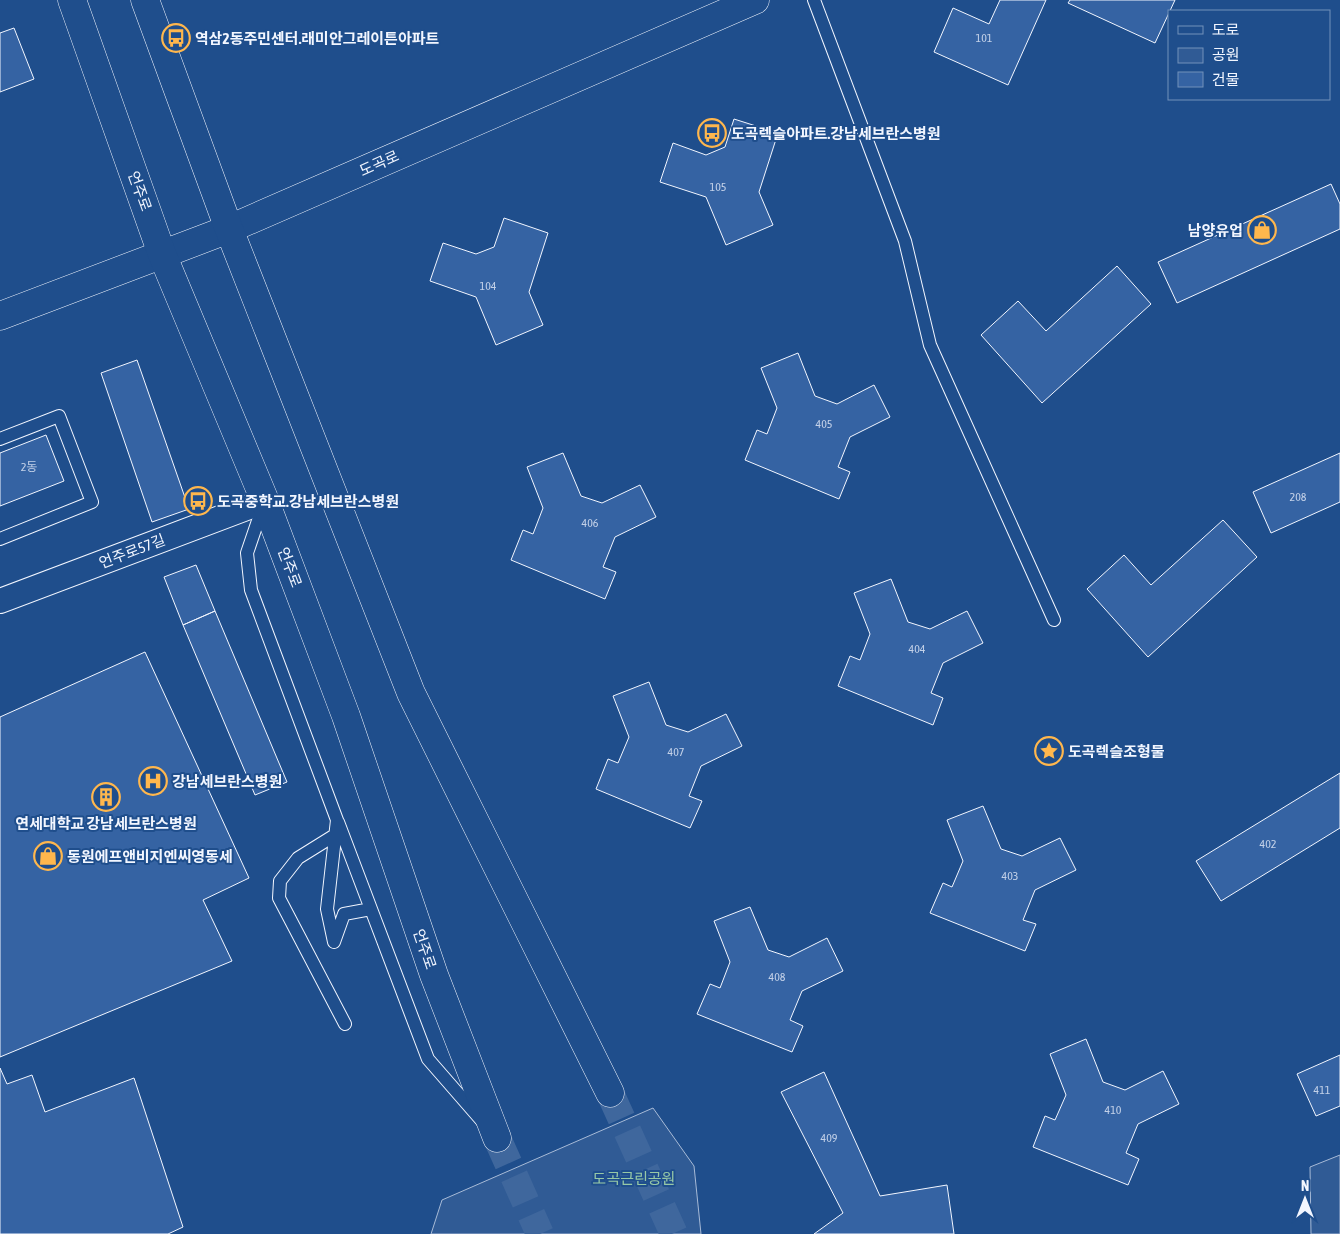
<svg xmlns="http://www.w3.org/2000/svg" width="1340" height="1234" font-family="'Asap Condensed','Noto Sans KR',sans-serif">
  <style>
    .green { fill: #305b95; stroke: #a8bbd7 }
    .building { fill: #3563a3; stroke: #f2f6ff }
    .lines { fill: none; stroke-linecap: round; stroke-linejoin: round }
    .primary-tunnel { stroke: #3f679d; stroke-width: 28; stroke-dasharray: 28 14; stroke-linecap: butt }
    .lane-casing { stroke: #f2f6ff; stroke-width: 14 }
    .street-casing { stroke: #f2f6ff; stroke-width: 26 }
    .secondary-casing { stroke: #f2f6ff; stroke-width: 29 }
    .primary-casing { stroke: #f2f6ff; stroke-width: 29 }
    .lane { stroke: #1f4e8c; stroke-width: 12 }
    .street { stroke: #1f4e8c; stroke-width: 24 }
    .secondary { stroke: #1f4e8c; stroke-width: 28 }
    .primary { stroke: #1f4e8c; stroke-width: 28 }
    .labels { text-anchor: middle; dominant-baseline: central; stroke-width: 4; stroke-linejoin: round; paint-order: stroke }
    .number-label { font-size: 12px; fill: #c3d1e8 }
    .poi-label { font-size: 15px; font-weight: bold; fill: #f2f6ff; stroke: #1f4e8c; text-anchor: start }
    .street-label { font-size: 15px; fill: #f2f6ff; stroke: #1f4e8c }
    .park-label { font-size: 15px; fill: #97c8a6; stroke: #1f4e8c }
  </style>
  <rect width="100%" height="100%" fill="#1f4e8c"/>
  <path class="green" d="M653,1108l41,58 7,68h-270l11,-34z
    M1340,1155v79h-29l-1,-67z"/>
  <path class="building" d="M1000,0h46l-38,85 -74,-33 19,-44 36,16z
    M1070,0h105l-20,43 -87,-40z
    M14,28l20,51 -34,13v-59z
    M734,119l44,14 -19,59 14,33 -47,20 -20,-48 -46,-15 13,-39 33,12 19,-8z
    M1331,184l9,20v25l-163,74 -19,-41z
    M504,218l44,15 -19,59 14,33 -47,20 -20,-48 -46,-16 13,-38 33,11 18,-7z
    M1117,266l34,38 -109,99 -61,-68 37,-34 28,30z
    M798,353l17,43 22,8 37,-19 16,32 -40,20 -12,30 12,5 -11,27 -94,-39 12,-30 10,4 10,-26 -16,-40z
    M137,360l52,149 -37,13 -51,-149z
    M46,435l18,46 -64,25v-53z
    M563,453l18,43 21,7 38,-18 16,32 -41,20 -12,30 13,5 -11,27 -94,-39 12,-30 10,4 10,-26 -16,-41z
    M1340,453v49l-69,31 -18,-41z
    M1223,520l34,37 -109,100 -61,-68 37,-34 27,30z
    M196,565l19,46 -32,14 -19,-48z
    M891,579l17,43 22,7 37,-18 16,32 -40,20 -12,30 12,5 -10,27 -95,-39 12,-30 10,4 10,-26 -16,-41z
    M215,611l72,171 -32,13 -72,-170z
    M145,652l104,226 -46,22 29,61 -232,96v-340z
    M649,682l17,43 22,7 38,-18 16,32 -41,20 -12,30 13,5 -12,27 -94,-39 12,-30 10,4 11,-26 -16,-41z
    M1340,773v55l-119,73 -25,-40z
    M983,806l18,43 21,7 38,-18 16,32 -41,20 -12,30 13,4 -11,27 -95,-38 13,-30 9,4 11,-26 -16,-41z
    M750,907l18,43 21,7 38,-19 16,33 -41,20 -12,29 13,6 -11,26 -95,-38 13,-30 10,4 10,-26 -16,-41z
    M1086,1039l17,43 22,8 38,-19 16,33 -41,20 -12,29 13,6 -11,26 -95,-38 12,-31 10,4 11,-25 -16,-41z
    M1340,1055v51l-24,10 -19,-42z
    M0,1068l7,16 25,-9 13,37 89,-34 49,149 -15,7h-168z
    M824,1072l56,124 67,-11 7,49h-140l29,-21 -62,-121z"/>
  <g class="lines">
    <path class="primary-tunnel" d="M610,1093l64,141
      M497,1138l43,96"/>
    <defs>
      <path id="lane" d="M814,0l91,241 25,104 124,275
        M0,439l59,-23 33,86 -92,37
        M263,506l-16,47 4,37 86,230 -10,89 7,33
        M338,822l33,87
        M335,835l-37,23 -18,23 -1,17 66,126
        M334,942l10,-28 27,-5 57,150 54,62"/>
      <path id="street" d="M0,601l265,-100"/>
      <path id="secondary" d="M0,316l229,-87 526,-229"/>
      <path id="primary" d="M72,0l90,254 103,247 81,215 88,259 63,163
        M145,0l84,229 182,464 199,400"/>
    </defs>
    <use href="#lane" class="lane-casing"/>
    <use href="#street" class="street-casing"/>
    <use href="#secondary" class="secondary-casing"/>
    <use href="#primary" class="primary-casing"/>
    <use href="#lane" class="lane"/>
    <use href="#street" class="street"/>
    <use href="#secondary" class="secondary"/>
    <use href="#primary" class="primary"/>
  </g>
  <defs>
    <symbol id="bus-ring" viewBox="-11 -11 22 22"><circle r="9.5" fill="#1f4e8c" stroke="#ffb74d" stroke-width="1.5"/><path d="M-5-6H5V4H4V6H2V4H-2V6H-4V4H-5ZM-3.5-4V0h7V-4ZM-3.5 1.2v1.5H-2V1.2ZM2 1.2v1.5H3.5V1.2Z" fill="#ffb74d"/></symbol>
    <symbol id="shop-ring" viewBox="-11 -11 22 22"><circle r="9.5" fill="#1f4e8c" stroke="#ffb74d" stroke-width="1.5"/><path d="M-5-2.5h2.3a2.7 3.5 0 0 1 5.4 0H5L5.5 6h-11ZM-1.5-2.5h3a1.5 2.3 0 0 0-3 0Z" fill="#ffb74d"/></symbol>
    <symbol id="sight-ring" viewBox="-11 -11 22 22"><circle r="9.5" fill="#1f4e8c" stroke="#ffb74d" stroke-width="1.5"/><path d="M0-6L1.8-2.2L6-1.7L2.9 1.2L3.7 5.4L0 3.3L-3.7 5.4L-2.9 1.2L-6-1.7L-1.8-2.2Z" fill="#ffb74d"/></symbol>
    <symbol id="hospital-ring" viewBox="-11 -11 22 22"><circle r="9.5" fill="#1f4e8c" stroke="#ffb74d" stroke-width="1.5"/><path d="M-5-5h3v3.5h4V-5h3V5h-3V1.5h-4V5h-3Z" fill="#ffb74d"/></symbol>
    <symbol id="building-ring" viewBox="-11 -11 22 22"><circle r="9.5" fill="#1f4e8c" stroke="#ffb74d" stroke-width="1.5"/><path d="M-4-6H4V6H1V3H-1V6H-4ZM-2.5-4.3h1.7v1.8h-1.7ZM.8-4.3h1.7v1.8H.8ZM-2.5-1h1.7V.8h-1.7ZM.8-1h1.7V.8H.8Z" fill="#ffb74d"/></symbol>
  </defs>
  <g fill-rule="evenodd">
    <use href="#bus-ring" x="160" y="22" width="32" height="32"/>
    <use href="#bus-ring" x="696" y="117" width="32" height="32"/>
    <use href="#shop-ring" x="1246" y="214" width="32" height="32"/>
    <use href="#bus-ring" x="182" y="485" width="32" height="32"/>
    <use href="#sight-ring" x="1033" y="735" width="32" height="32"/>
    <use href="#hospital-ring" x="137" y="765" width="32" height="32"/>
    <use href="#building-ring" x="90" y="781" width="32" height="32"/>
    <use href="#shop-ring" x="32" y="840" width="32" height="32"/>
  </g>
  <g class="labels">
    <g class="number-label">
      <text x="984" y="38">101</text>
      <text x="718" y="187">105</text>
      <text x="488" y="286">104</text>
      <text x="824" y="424">405</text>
      <text x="29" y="467">2동</text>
      <text x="1298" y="497">208</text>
      <text x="590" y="523">406</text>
      <text x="917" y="649">404</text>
      <text x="676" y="752">407</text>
      <text x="1268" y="844">402</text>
      <text x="1010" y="876">403</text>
      <text x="777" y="977">408</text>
      <text x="1322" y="1090">411</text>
      <text x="1113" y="1110">410</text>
      <text x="829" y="1138">409</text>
    </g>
    <g class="poi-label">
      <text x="195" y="38">역삼2동주민센터.래미안그레이튼아파트</text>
      <text x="731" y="133">도곡렉슬아파트.강남세브란스병원</text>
      <text x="1243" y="230" text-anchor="end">남양유업</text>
      <text x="217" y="501">도곡중학교.강남세브란스병원</text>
      <text x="1068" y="751">도곡렉슬조형물</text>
      <text x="172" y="781">강남세브란스병원</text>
      <text x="106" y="823" text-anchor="middle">연세대학교 강남세브란스병원</text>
      <text x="67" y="856">동원에프앤비지엔씨영동세</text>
    </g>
    <g class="street-label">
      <text transform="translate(379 163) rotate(-24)">도곡로</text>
      <text transform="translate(140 191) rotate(70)">언주로</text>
      <text transform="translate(132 551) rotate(-21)">언주로57길</text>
      <text transform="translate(290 567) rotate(69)">언주로</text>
      <text transform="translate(425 949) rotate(71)">언주로</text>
    </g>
    <g class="park-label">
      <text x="634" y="1178">도곡근린공원</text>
    </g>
  </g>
  <rect x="1168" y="10" width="162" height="90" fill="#1f4e8c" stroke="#7391ba"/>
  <rect x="1178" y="26" width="25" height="8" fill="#1f4e8c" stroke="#7391ba"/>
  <text x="1212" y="35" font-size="15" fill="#f2f6ff">도로</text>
  <rect x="1178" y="48" width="25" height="15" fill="#305b95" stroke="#7391ba"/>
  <text x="1212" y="60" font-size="15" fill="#f2f6ff">공원</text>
  <rect x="1178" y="72" width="25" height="15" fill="#3563a3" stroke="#7391ba"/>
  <text x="1212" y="85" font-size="15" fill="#f2f6ff">건물</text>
  <g transform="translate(1305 1199)" stroke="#1f4e8c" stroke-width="4" paint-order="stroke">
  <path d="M0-4L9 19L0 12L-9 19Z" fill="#f2f6ff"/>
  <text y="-8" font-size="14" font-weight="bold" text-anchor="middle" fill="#f2f6ff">N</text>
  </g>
</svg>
